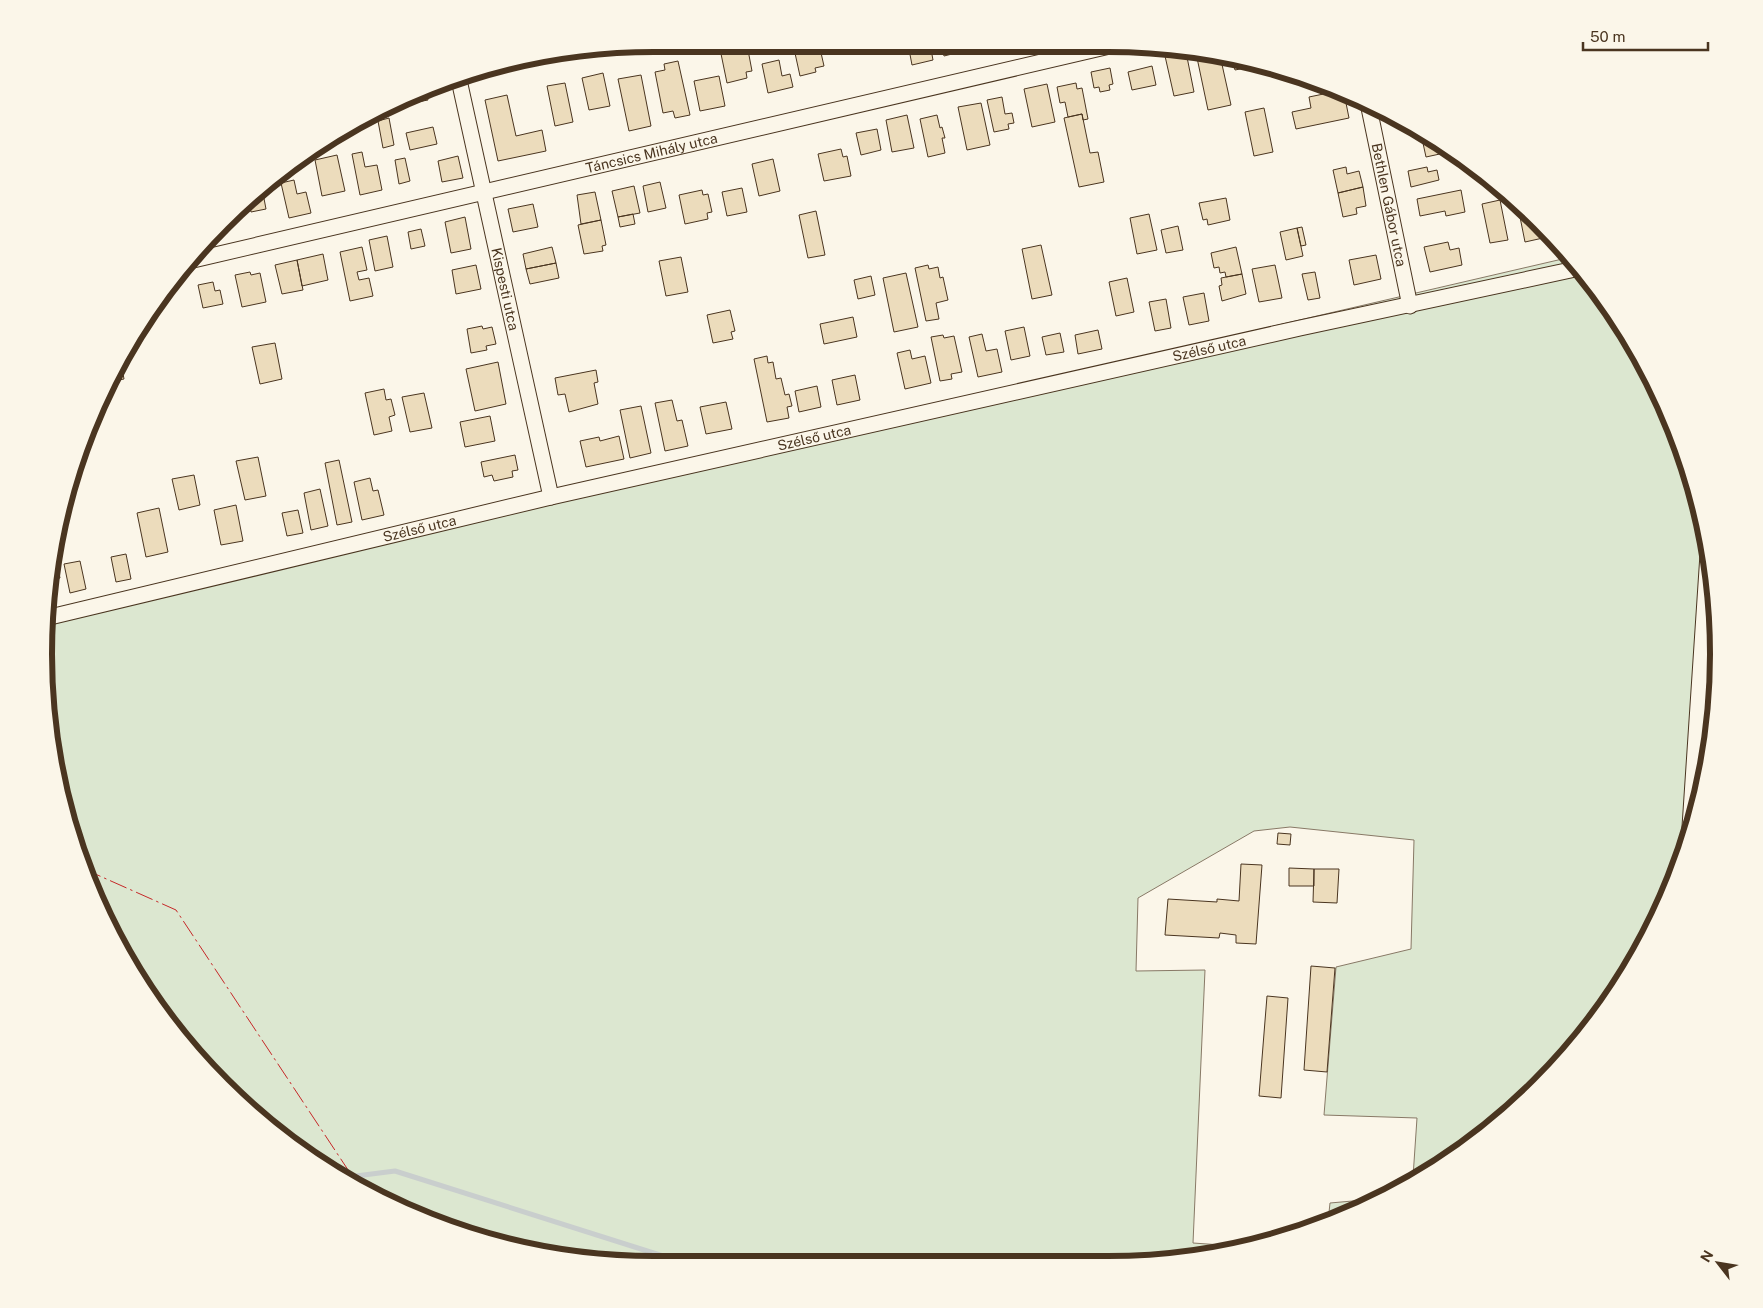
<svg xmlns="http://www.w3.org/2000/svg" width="1763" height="1308" font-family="'Public Sans',sans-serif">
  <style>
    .green { fill: #dce7d0; stroke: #887966 }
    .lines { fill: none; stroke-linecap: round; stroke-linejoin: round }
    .stream { stroke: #c9cecd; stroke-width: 5 }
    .building { fill: #ecdcbc; stroke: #4a3520 }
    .minor-casing { stroke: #4a3520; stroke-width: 17 }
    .minor { stroke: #fbf6e9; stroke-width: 15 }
    .power { stroke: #c62828; stroke-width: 1; stroke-dasharray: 18 4 2.5 4; stroke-linecap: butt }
    .labels { text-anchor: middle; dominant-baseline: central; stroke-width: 4; stroke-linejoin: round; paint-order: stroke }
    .street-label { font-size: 14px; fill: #4a3520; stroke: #fbf6e9 }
    .rim { fill: none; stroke: #4a3520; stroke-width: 6 }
  </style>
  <rect width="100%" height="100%" fill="#fbf6e9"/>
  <path class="green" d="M1571,257l22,26 63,101 43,112 13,83 -9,204 -16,67 -50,109 -69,98 -88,81 -67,39 4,-59 -93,-3 12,-148 75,-18 3,-109 -124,-13 -36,4 -116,67 -2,73 69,-1 -12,273 43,3 -47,13 -575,4 -156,-31 -109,-49 -97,-70 -82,-88 -45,-66 -49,-109 -31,-156 6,-84z
    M1375,1199l-33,19 -14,4 2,-19z"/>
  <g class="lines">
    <path class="stream" d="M344,1179l4,-2 47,-6 287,91"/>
  </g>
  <path class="building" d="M719,44h21l2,8 6,-2 4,21 -6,1 1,6 -20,5z
    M793,44h26l5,22 -9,2 1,4 -16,4z
    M872,44h20l1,4 -19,4z
    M908,44h22l3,16 -21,5z
    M941,45h26l1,5 -24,6z
    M980,45h26l1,3 -25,5z
    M1186,52l8,40 -20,4 -9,-40z
    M1196,53l20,3 1,5 4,-1 10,45 -23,5z
    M1232,59l22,3 1,4 -20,4z
    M779,60l3,16 8,-2 3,13 -25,6 -6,-29z
    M678,61l12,54 -15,3 -2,-7 -10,2 -8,-41 10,-2 -1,-6z
    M1152,66l4,19 -24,5 -4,-18z
    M1110,68l3,16 -4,1 1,5 -10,2 -1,-5 -5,1 -3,-16z
    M603,73l7,33 -21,4 -7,-32z
    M641,75l10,51 -22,5 -11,-52z
    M719,76l6,30 -25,5 -6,-30z
    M565,83l8,39 -18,4 -8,-40z
    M1076,83l1,6 5,-1 6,31 -5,1 -1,-6 -14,3 -3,-15 -5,1 -3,-16z
    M1047,84l8,38 -23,5 -8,-38z
    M1338,91l6,2 5,25 -53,11 -4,-17 19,-4 -2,-11z
    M426,93l2,7 -31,6z
    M507,95l9,41 26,-6 4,21 -48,10 -13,-61z
    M1002,97l3,17 7,-1 2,10 -6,1 1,5 -15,3 -7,-32z
    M981,103l9,42 -23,5 -9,-43z
    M1264,108l9,44 -19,4 -9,-44z
    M1082,114l8,39 8,-1 6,30 -25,5 -15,-69z
    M907,115l7,33 -22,4 -6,-32z
    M937,115l3,13 2,-1 3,11h-3l3,15 -17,4 -8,-38z
    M389,118l5,27 -11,3 -5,-27z
    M433,127l4,17 -27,6 -4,-17z
    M877,129l4,21 -20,5 -5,-22z
    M1425,133l22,13 2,6 -23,5 -5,-23z
    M841,149l2,8 4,-1 4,20 -27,5 -6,-27z
    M362,152l3,15 12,-2 5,25 -22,5 -8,-41z
    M337,155l8,36 -23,5 -7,-36z
    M458,156l5,22 -21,4 -4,-21z
    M405,158l5,23 -11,3 -4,-24z
    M773,159l7,32 -21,5 -7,-32z
    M1346,167l1,7 12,-3 4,16 -25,6 -5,-23z
    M1427,167l1,5 9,-2 2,10 -28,7 -3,-16z
    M294,180l3,14 9,-2 5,21 -22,5 -8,-35z
    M660,182l6,26 -18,4 -5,-26z
    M634,186l6,27 -22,4 -6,-26z
    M1363,187l3,19 -10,2 1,6 -14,3 -5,-24z
    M262,188l4,21 -15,3 -3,-13z
    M742,188l5,24 -20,4 -5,-24z
    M702,190l1,5 5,-1 4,18 -5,1 1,6 -23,5 -6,-29z
    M1461,190l4,22 -19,4 -1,-5 -25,5 -3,-17z
    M595,192l6,28 -20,4 -4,-29z
    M1226,198l4,22 -22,5 -1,-6 -4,1 -4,-17z
    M1500,200l8,40 -18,3 -8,-39z
    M533,204l5,23 -25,5 -5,-23z
    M1521,206l18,16 4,16 -18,4 -7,-35z
    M816,211l9,44 -17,3 -9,-43z
    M633,214l2,10 -15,3 -2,-10z
    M1149,214l8,36 -20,4 -7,-36z
    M465,217l6,32 -20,4 -6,-31z
    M601,220l5,25 -4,1 1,5 -19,3 -6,-29z
    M1178,226l5,24 -17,3 -5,-23z
    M1302,227l4,18 -5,1 -4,-18z
    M1297,228l6,28 -17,4 -6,-28z
    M421,229l4,17 -14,3 -3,-17z
    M387,236l6,31 -18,4 -6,-31z
    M1448,242l2,8 9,-2 3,17 -32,7 -6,-25z
    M1041,245l11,50 -20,4 -10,-50z
    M362,247l5,23 -10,2 2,8 10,-2 4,18 -23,5 -10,-49z
    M552,247l4,16 -30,6 -3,-15z
    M1236,247l6,27 -16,3 -1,-5 -5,1 -1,-6 -5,1 -3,-15z
    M323,254l5,26 -26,6 -5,-26z
    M1376,255l5,24 -27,6 -5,-25z
    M681,257l7,35 -22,4 -7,-35z
    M297,260l6,30 -21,4 -7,-29z
    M556,263l3,15 -29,6 -4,-15z
    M476,265l5,24 -25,5 -4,-24z
    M928,265l1,4 9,-2 2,11 3,-1 5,23 -12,3 3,16 -13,2 -11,-53z
    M1275,265l7,33 -23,4 -7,-33z
    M250,272l1,3 9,-2 6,29 -24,5 -7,-32z
    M1315,272l5,26 -12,2 -6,-26z
    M906,273l12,54 -24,5 -11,-54z
    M1242,274l4,20 -24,7 -3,-15 3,-1 -1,-7z
    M871,276l4,19 -17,4 -4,-19z
    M1127,278l7,34 -18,4 -7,-34z
    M213,282l2,9 5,-1 3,14 -20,4 -5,-23z
    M1204,293l5,28 -20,4 -6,-28z
    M1166,299l5,29 -16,3 -6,-29z
    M730,310l5,21 -4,1 2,7 -20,4 -6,-28z
    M853,317l4,20 -33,7 -4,-20z
    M482,326l1,3 9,-2 4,17 -10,2 1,4 -16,3 -4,-24z
    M1024,327l6,29 -19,4 -6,-29z
    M1098,330l4,19 -24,5 -3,-19z
    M1060,333l4,19 -18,3 -4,-18z
    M982,334l4,17 11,-2 5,23 -24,5 -9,-40z
    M943,335l1,3 10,-2 8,36 -11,2 1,5 -12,2 -9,-44z
    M275,343l7,36 -22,5 -8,-37z
    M910,350l2,9 13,-3 6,27 -26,6 -8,-36z
    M767,356l1,7 5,-1 3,17 5,-1 4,17 4,-1 3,12 -5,1 2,11 -22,4 -13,-63z
    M498,362l8,42 -31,7 -9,-42z
    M121,363l3,16 -15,3v-1z
    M596,370l2,12 -4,1 4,21 -29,8 -4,-18 -7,1 -3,-17z
    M855,375l5,25 -23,5 -5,-25z
    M817,386l4,21 -22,5 -4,-21z
    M384,389l2,11 5,-1 4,16 -6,2 3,14 -18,4 -9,-42z
    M424,393l8,35 -22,4 -8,-35z
    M672,400l5,21 5,-1 6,26 -23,5 -10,-48z
    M726,402l6,27 -26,5 -6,-27z
    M641,406l10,47 -21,5 -10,-48z
    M490,416l5,25 -30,6 -5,-25z
    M619,436l5,23 -38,8 -6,-26 19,-4 1,4z
    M515,455l3,15 -6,1 1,6 -19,4 -2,-6 -8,2 -3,-15z
    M258,457l8,39 -21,4 -9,-39z
    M339,460l13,62 -15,3 -12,-62z
    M194,475l6,30 -21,5 -7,-31z
    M370,478l3,13 5,-1 6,25 -22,5 -8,-38z
    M320,489l8,37 -17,4 -7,-37z
    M236,505l7,36 -22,4 -7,-35z
    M159,508l9,44 -22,5 -9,-44z
    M298,510l5,23 -16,3 -5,-23z
    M54,551l6,27 -7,1z
    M126,554l5,25 -15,3 -5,-25z
    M80,561l6,28 -16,4 -6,-29z
    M1278,833l13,1 -1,11 -13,-1z
    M1241,864l21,1 -6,79 -20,-1v-8l-16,-2 -1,5 -54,-3 3,-36 49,3v-3l22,2z
    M1289,868l25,1v17h-25z
    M1314,869h25l-2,34 -24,-1z
    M1311,966l24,2 -8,104 -23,-2z
    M1267,996l21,2 -7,100 -22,-2z"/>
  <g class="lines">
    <defs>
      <g id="minor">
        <path id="s1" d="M459,80l92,417"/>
        <path id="s2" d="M1368,103l42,203"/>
        <path id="s3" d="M189,261l925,-216"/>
        <path id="s4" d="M50,617l501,-120 749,-169 280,-60"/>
        <path d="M1689,842l19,-288"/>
      </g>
    </defs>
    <use href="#minor" class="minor-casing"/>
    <use href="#minor" class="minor"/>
    <path class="power" d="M84,869l92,41 184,278"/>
  </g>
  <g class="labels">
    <g class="street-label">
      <text stroke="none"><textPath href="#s3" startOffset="475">Táncsics Mihály utca</textPath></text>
      <text stroke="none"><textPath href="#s2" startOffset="104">Bethlen Gábor utca</textPath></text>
      <text stroke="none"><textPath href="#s1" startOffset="214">Kispesti utca</textPath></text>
      <text stroke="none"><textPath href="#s4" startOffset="1190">Szélső utca</textPath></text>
      <text stroke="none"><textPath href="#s4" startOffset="785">Szélső utca</textPath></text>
      <text stroke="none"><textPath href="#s4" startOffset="380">Szélső utca</textPath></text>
    </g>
  </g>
  <path d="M0 0H1763V1308H0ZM654 52H1108A602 602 0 0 1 1710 654V654A602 602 0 0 1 1108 1256H654A602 602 0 0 1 52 654V654A602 602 0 0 1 654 52Z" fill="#fbf6e9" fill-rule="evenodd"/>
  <path class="rim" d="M654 52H1108A602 602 0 0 1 1710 654V654A602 602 0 0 1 1108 1256H654A602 602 0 0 1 52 654V654A602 602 0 0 1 654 52Z"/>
  <g transform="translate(1718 1263) rotate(301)" stroke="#fbf6e9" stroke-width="4" paint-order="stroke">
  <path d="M0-4L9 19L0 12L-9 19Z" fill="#4a3520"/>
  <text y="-8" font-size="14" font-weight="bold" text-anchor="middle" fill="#4a3520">N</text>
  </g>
  <path d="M1583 42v8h125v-8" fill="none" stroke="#4a3520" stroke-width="2.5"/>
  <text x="1590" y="42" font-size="15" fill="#4a3520" stroke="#fbf6e9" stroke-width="4" paint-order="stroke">50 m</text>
</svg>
